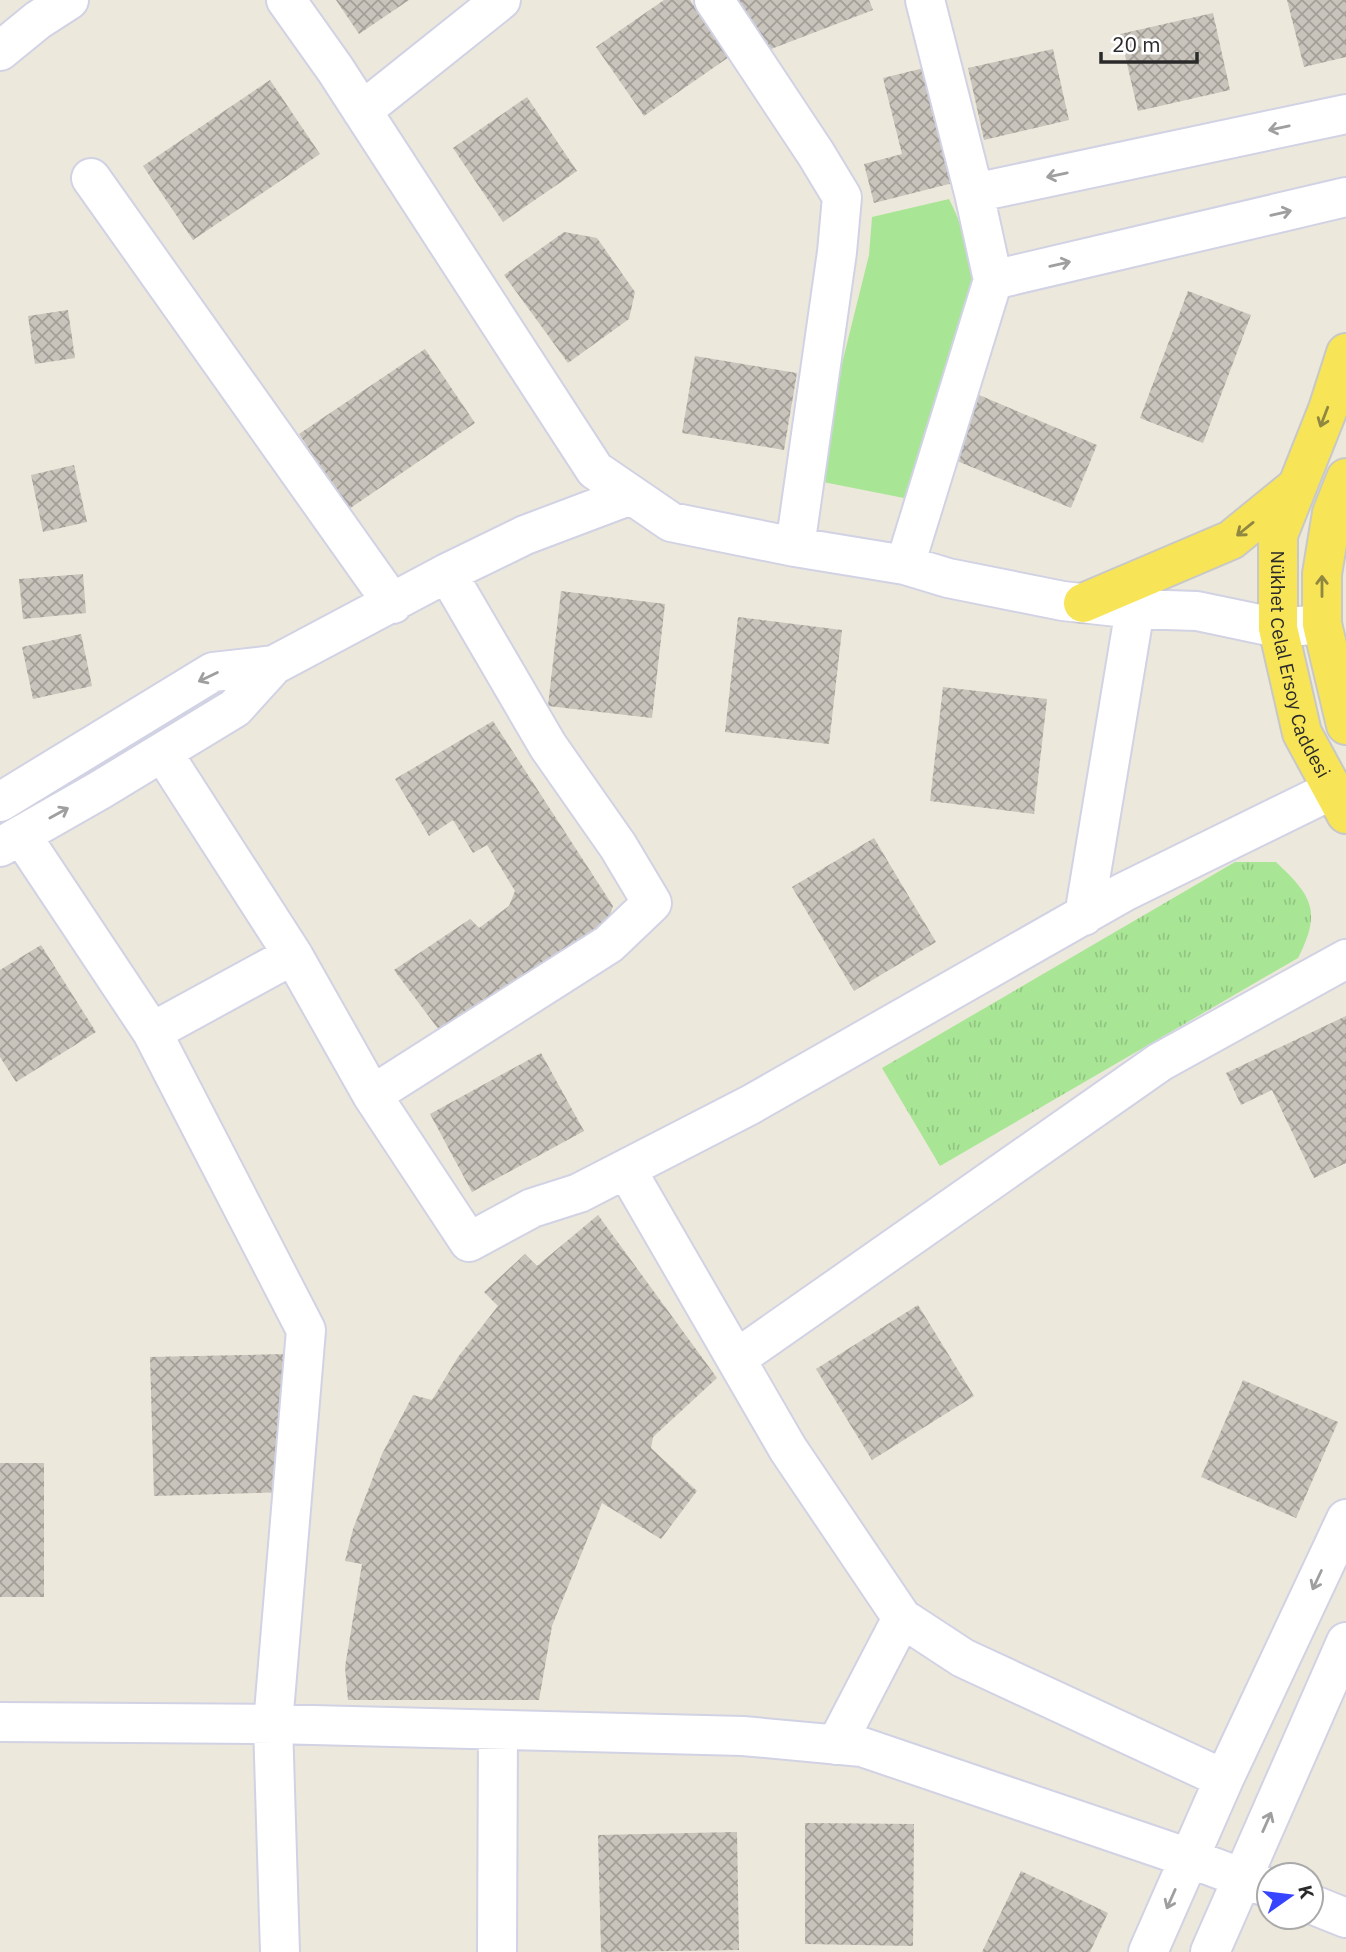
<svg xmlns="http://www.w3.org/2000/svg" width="1346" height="1952" font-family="'IBM Plex Sans',sans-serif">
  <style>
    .grass { fill: url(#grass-tufts) }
    .park { fill: #a8e696 }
    .building { fill: url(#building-cross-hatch) }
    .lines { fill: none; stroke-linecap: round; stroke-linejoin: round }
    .minor-casing { stroke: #d1d2e4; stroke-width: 42 }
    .major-casing { stroke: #c8c8c8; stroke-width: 42 }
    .minor { stroke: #fff; stroke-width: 38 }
    .major { stroke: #f7e457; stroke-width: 38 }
    .oneway { stroke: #9f9f9f }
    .oneway2 { stroke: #908740 }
    .labels { text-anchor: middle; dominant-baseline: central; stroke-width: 7; stroke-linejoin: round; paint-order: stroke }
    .street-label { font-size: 19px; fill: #2a2a2a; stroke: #fff }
  </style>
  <defs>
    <pattern id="grass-tufts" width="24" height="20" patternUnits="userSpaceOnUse" patternTransform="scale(1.75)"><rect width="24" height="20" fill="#a8e696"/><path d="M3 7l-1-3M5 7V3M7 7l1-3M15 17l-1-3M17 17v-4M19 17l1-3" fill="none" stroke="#91c581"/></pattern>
    <pattern id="building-cross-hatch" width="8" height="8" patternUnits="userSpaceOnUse" patternTransform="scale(1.75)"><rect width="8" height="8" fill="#c9c4bb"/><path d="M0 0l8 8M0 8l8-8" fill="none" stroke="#a39f98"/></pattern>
  </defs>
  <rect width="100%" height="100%" fill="#ede8dc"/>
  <path class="grass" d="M1235,862h41c36,34 46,49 22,96l-358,208 -58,-98z"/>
  <path class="park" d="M949,199c15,29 24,63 23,96l-58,205 -101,-20 56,-225 3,-38z"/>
  <path class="building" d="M336,0h73l-50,34z
    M664,0h26l39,57 -85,59 -48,-69z
    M738,0h131l4,10 -115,44z
    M1287,0h59v57l-42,10z
    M1213,13l17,77 -92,21 -18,-77z
    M1053,49l16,71 -85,20 -16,-72z
    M924,68l29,115 -79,20 -10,-39 38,-10 -19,-76z
    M270,80l50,74 -127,86 -50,-74z
    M527,97l50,74 -74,51 -50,-74z
    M564,232l33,6 38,54 -6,27 -61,44 -64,-88z
    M1188,291l63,24 -48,128 -63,-25z
    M68,310l7,48 -40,6 -7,-48z
    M425,349l50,74 -126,86 -50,-75z
    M695,356l102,17 -13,77 -102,-17z
    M972,392l125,53 -26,63 -126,-52z
    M74,465l13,57 -44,10 -12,-57z
    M83,574l3,39 -63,6 -4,-40z
    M561,591l104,13 -13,114 -104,-12z
    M738,617l104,13 -13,114 -104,-12z
    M81,634l11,52 -59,13 -11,-52z
    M943,687l104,12 -13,115 -104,-13z
    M493,721l120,185 -7,21 -161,111 -51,-68 76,-51 9,9 30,-22 6,-15 -28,-46 -14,8 -20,-33 -24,16 -34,-57z
    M874,838l62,104 -82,49 -62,-104z
    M41,945l55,87 -80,50 -16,-25v-87z
    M1346,1016v147l-32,15 -42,-88 -31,15 -15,-32z
    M541,1053l43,78 -112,61 -42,-78z
    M598,1215l119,163 -64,59 -2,11 46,43 -36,48 -59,-36 -50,123 -13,74h-191l-3,-33 17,-103 -17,-3 8,-32 29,-75 31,-59 19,5 26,-43 40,-51 -14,-14 41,-38 12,12z
    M918,1305l56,91 -102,64 -56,-91z
    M285,1354l4,138 -135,4 -4,-139z
    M1243,1380l95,42 -42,96 -95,-41z
    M0,1463h44v134h-44z
    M805,1823l109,1 -1,122 -108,-2z
    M737,1832l2,118 -138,2 -3,-117z
    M1021,1871l87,42 -18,39h-108z"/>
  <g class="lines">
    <defs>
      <path id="minor" d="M286,0l49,69 260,401 76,52 124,25 110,18 43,13 115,23 72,8 62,2 81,17 44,-4
        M714,0l102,154 26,43 -5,55 -42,295
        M0,51l38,-31 31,-20
        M362,111l139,-111
        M91,178l302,426
        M974,193l372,-79
        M993,280l353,-83
        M905,565l88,-285 -19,-87 -49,-193
        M163,753l130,202 79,140 97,147 63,-34 47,-15 171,-88 374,-213 208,-102
        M0,802l213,-130 61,-7
        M21,835l131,197 154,298 -33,394 7,228
        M0,847l100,-57 135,-82 39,-43 173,-92 78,-38 106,-40
        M1084,916l51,-307
        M152,1032l141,-77
        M372,1095l237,-151 43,-41 -34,-57 -70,-100 -101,-173
        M626,1169l162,280 114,169 61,40 261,121
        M736,1359l424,-297 186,-103
        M0,1722l273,2 470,12 119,11 327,111 80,30
        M836,1745l66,-127
        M1311,1904l35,14
        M497,1952l1,-222
        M1148,1952l76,-173 122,-260
        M1210,1952l136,-310"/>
      <g id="major">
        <path id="s1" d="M1346,353l-18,56 -50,126v93l24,105 44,81"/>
        <path d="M1346,478l-14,35 -10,61v50l24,101"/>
        <path d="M1083,603l148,-63 65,-53"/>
      </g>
    </defs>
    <use href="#minor" class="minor-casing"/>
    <use href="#major" class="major-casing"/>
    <use href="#minor" class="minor"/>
    <use href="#major" class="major"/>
  </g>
  <defs><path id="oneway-shaft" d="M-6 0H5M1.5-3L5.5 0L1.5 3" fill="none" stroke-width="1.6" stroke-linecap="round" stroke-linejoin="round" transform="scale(1.75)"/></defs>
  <g class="oneway">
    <use href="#oneway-shaft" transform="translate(1279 128) rotate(168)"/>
    <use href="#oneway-shaft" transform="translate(1057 175) rotate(168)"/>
    <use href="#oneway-shaft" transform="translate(1281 213) rotate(-13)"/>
    <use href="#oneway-shaft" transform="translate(1060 264) rotate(-13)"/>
    <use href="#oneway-shaft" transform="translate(208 677) rotate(154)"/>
    <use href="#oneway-shaft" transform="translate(59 813) rotate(-29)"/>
    <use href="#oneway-shaft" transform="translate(1317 1580) rotate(115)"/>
    <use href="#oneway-shaft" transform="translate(1267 1822) rotate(-66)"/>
    <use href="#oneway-shaft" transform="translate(1171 1899) rotate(114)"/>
  </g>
  <g class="oneway2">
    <use href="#oneway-shaft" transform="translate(1324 417) rotate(111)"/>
    <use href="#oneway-shaft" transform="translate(1245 529) rotate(141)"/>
    <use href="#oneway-shaft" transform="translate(1322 586) rotate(-90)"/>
  </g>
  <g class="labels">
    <g class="street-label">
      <text stroke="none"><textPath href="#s1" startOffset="327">Nükhet Celal Ersoy Caddesi</textPath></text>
    </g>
  </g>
  <g transform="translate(1290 1896) rotate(76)"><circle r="33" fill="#ffffff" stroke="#aaaaaa" stroke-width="2"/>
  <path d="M0-5L12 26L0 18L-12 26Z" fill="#3745ff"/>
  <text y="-10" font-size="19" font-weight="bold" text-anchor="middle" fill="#2a2a2a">K</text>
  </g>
  <path d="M1101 52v10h96v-10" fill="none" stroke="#2a2a2a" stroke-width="3.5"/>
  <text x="1112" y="52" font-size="21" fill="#2a2a2a" stroke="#ffffff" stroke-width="5" paint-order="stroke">20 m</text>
</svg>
